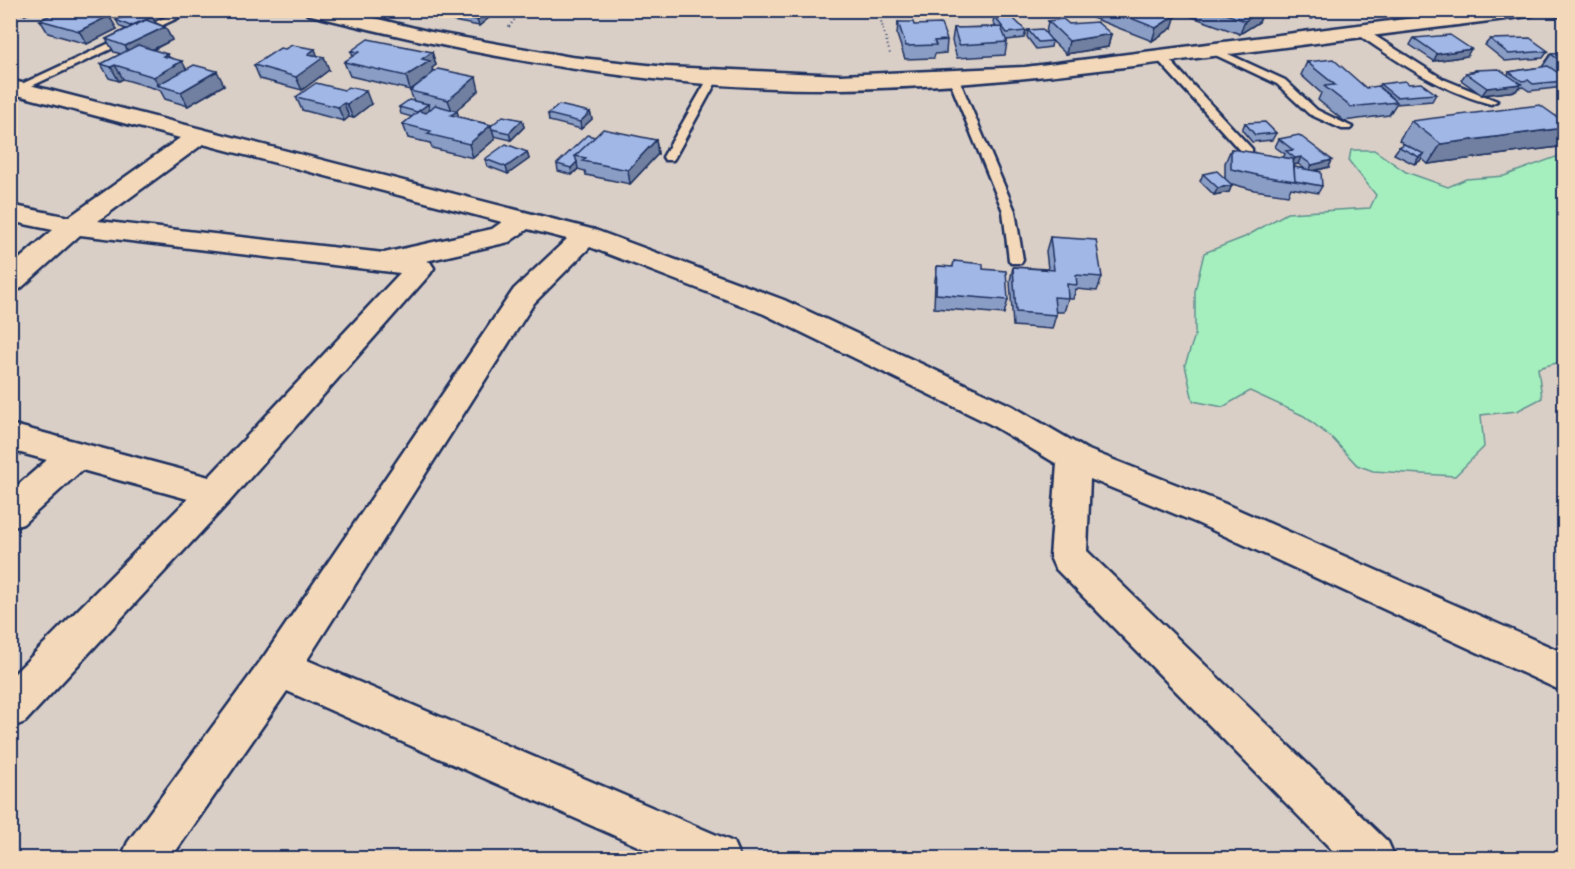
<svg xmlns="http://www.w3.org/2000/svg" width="1575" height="869" font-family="'Comic Neue',sans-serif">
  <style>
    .green { fill: #a5efbe; stroke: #608f8e; stroke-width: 1.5 }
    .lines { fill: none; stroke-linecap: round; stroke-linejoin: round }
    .lane-casing { stroke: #1b2f5e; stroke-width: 5 }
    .street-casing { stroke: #1b2f5e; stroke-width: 5 }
    .secondary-casing { stroke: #1b2f5e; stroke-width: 5 }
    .path { stroke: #1b2f5e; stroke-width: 2; stroke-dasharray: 1 3; stroke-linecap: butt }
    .lane { fill: #f3d9ba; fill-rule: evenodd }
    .street { fill: #f3d9ba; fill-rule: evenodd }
    .secondary { fill: #f3d9ba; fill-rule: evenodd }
    .wall { fill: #8a9dc5; stroke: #1b2f5e; stroke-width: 1.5; fill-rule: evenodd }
    .shaded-wall { fill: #7180a0; stroke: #1b2f5e; stroke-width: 1.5 }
    .building { fill: #a1b7e5; stroke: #1b2f5e; stroke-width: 1.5 }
  </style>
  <rect width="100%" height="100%" fill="#dacfc7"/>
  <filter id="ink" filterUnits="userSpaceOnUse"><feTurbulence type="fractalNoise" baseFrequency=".0167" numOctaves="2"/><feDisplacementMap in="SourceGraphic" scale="12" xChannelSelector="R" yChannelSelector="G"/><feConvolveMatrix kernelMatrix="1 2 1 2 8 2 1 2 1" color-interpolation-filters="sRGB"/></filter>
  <g filter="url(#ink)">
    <path class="green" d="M1351,150h23l32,22 42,15 18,-8 38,-3 60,-22v207l-26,7 4,30 -25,13 -36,4 3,32 -29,29 -82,-5 -16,-6 -24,-26 -29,-23 -54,-25 -27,16 -30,-6 -8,-36 10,-30v-44l9,-38 41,-16 42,-24 83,-5 6,-13 -27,-34z"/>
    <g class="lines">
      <defs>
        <path id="lane" d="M181,10h14l-172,80h-8l-2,-2z
          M1356,29h8l79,50 54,22 -6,3 -4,-1c-49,-14 -89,-41 -131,-70z
          M1213,47l72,33 32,30 35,17 -2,2h-8l-33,-15 -32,-30 -68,-32 -1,-2z
          M1160,53l4,1 88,95v6h-8l-88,-97v-4z
          M714,74l5,3 -44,80 -2,3h-8l-2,-3 46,-80z
          M953,74l5,3 57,134 8,49 -2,3h-10l-2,-3 -6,-49 -55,-134z"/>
        <path id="street" d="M10,80l585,150 189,70 228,106 74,43 137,54 341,150v39l-367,-169 -107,-44 -3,72 301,291 7,16h-55l-285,-290 -5,-11 7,-93 -67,-40 -226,-110 -174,-67 -56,56 -227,357 426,182 7,16h-75l-378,-167 -116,167h-50l7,-16 137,-187 249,-366 53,-50 -39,-10 -19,13 -83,19 4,1 4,6 -4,6 -202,229 -203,219 -15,6v-50l178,-179 -106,-29 -59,54 -13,4v-36l37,-32 -37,-10v-26l199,53 191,-204 -320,-38 -60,54 -10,2v-24l43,-37 -43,-9v-16l59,12 111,-79 -170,-45zM203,144l299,78 -10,7 -108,24 -286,-32z"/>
        <path id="secondary" d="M305,10h36l90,22 140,25 95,10 174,8 185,-8 452,-57h61l-2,4 -7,2c-111,14 -221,28 -332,42 -119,15 -238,30 -358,31 -180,1 -358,-31 -532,-75z
          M1551,10h13v8l-11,-4z"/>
      </defs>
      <use href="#lane" class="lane-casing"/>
      <use href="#street" class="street-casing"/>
      <use href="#secondary" class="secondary-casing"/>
      <path class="path" d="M878,10l12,44
        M509,27l13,-17"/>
      <use href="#lane" class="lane"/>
      <use href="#street" class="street"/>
      <use href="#secondary" class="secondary"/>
    </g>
    <path class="wall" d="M15,10h23l-13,5z
      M414,10h36l-11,9 -19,-4 -1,-1 -4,-1z
      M457,10h38v3l-16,13 -26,-5 -2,-6z
      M1087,10h76l9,18 -20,13 -67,-26z
      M1189,10h75l-5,12 -19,12 -53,-19z
      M1287,10h36l-11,9z
      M1401,10h33l-29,4z
      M994,16l32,15 -2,7 -17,2v2l-2,13 -48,3 -5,-17 2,-13 42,-1 -3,-4z
      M152,17l4,6 9,4 7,13 -19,10 16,7 17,12 38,16 -36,21 -23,-7 -5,-9 -37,-11 -4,2 -10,-3 -8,-14 20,-10 -7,-2 -8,-13 20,-10 -6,-2 -4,-7z
      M40,20l77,9 -30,15 -39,-11z
      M1048,21l21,3 42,10 -3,13 -42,7 -14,-13 -1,6 -15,2 -9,-12 1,-7 18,3z
      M898,22l16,3 33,15 -1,13 -11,1 -1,4 -29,1 -8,-24z
      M1414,38l53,18 -33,5 -24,-16z
      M1490,39l58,12 -5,7 -38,3 -20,-16z
      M351,51l81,1 4,13 -4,3 2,5 45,17 -23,20 3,7 32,8v1l31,-6 2,7 -13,13 -17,-4 1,3 -22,19 -41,-10 -2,-5 -22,-5 -5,-14 9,-7 -11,-3 -2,-7 15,-6 -4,-10 10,-8 -10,7 -60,-14 -6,-14 9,-5z
      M1564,51v36l-35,4 -6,-4 -5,1 -2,3 -34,4 -21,-15 5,-7 7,-1 2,-2 33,5 1,-3 33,-5 9,-13 12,-1z
      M318,56l6,1 5,13 -27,20 -42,-11 -6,-14z
      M1307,62l59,26 12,-1 2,-3h29l27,10 -4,7 -36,3 -7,11 -45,6 -26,-21 3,-7 -20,-18z
      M296,97l75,7 -18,14 -4,-1 -5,4 -42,-11z
      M590,112l2,7 -11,10 -32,-8 -1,-7z
      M1411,121l153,1v16l-6,9 -130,17 -7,-6 -1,3 -6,3 -20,-10 5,-7 6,-2 -6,-5z
      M1245,123l31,10 -4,7 -20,2 -10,-12z
      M595,137l61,3 2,14 -28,30 -44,-9 -1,-4 -7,-2 -6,6 -14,-4 -1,-7z
      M1279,139l53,21 -3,7 -15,4 8,15 -4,7 -27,-5 -3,7 -34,-5 -22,-6 -3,8 -15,3 -14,-14 3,-7 22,4v-15l6,-14 52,9 2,-4 -10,-7zM1298,164l7,5 -11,-2v-2z
      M527,152l2,7 -21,15 -21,-8 -2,-7z
      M1050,237l52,40 -5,14 -21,-2 -3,10h-5l-4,13h-8v3l-4,14 -39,-3 -3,-45 3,-14 35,2 -2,-18z
      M954,261l29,8 25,31 -4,14 -70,-6 1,-28 2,-14 16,1z"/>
    <path class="shaded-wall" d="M22,10h16l-13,5z
      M439,10h11l-11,9 -2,-7z
      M489,10h6v3l-16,13 -2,-6z
      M1262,10h2l-5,12 -19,12 5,-13z
      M1316,10h7l-11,9z
      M1176,15l-4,13 -20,13 4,-13z
      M109,16l8,13 -30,15 -8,-13z
      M152,17l4,6 -22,10 -4,-7z
      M165,27l7,13 -39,19 -8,-13z
      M1111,34l-3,13 -42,7 3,-13z
      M315,49l4,11 5,-3 5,13 -27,20 -6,-13 12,-23z
      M1471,49l-4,7 -33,5 3,-7z
      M432,52l4,13 -4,3 2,6 -24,16 -4,-14 16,-17z
      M167,54l7,12 8,-5 7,13 -30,12 -5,-9 9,-21z
      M115,65l8,14 -4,2 -8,-14z
      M217,71l7,14 -36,21 -7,-14z
      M476,77l3,13 -26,23 -5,-13z
      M1521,84l-5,7 -34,4 5,-7z
      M366,91l5,13 -18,14 -6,-14z
      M344,103l5,14 -5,4 -6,-14z
      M428,104l2,7 -10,8 -3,-7z
      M457,111l4,13 -10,-9z
      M590,112l2,7 -11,10 -1,-7z
      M522,120l2,7 -13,13 -2,-7z
      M491,125l4,14 -22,19 -4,-14z
      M1564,128v10l-6,9 -130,17 13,-20z
      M656,140l2,14 -28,30 -2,-14z
      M527,152l2,7 -21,15 -2,-7z
      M1424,154l-4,7 -6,3 5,-7z
      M1301,157l-3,7 -6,1 3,-7z
      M1332,160l-3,7 -21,5 4,-7z
      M577,162l1,7 -6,6 -1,-7z
      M1232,185l-3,7 -15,3 4,-7z"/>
    <path class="building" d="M61,10h27l21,6 -30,15 -39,-11z
      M457,10h32l-12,10 -26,-5z
      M1110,10h53l13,5 -20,13z
      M1215,10h47l-17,11z
      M138,11l14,6 -22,9 -14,-6z
      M1010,15l16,16 -19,2 -13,-17z
      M1063,19l6,5 28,-2 14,12 -42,7 -21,-20z
      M146,20l19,7 -40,19 -19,-7z
      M898,22h15l1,3 27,-1 6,16 -13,1 2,4 -30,1z
      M1001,27l6,15 -48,3 -5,-17z
      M1042,29l10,12 -14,1 -10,-12z
      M1450,35l21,14 -34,5 -23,-16z
      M1530,38l18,13 -39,3 -19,-15z
      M368,39l64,13 -10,7 8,2 -24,15 -62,-14 15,-10 -8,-1z
      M138,45l29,9 -4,2 19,5 -28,16 -39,-12 -4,2 -10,-3z
      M292,45l23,4 -7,5 16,3 -28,20 -42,-12 26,-17 5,1z
      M1564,53v10l-13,-9z
      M1333,59l33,29 12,-2 19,16 -46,5 -27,-21 11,-1 -28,-23z
      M194,65l23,6 -36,21 -24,-7z
      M1548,66l16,11v4l-31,3 -5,-4 -6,1 -13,-9z
      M438,69l38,8 -28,23 -38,-9z
      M1499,69l22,15 -34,4 -21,-15 11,-2 -2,-1z
      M1405,81l4,3 12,-1 15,11 -40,3 -16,-13z
      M316,83l28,7 4,-3 18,4 -19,13 -3,-1 -6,4 -42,-10z
      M409,100l19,4 -11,8 -18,-5z
      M435,105l22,6 -6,4 40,10 -22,19 -42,-10 4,-3 -28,-7 16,-13 7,2z
      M559,105l31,7 -10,10 -32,-8z
      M1540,105l24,17v6l-123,16 -30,-23z
      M503,116l19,4 -13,13 -17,-4 -1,-3z
      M1265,122l11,11 -21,2 -10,-12z
      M603,129l53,11 -28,30 -45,-9 3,-3 -11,-2z
      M587,135l8,2 -20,19 2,6 -6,6 -14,-4z
      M1299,135l33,25 -20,5 -11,-8 -6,1 -9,-7 7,-1 -14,-11z
      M506,144l21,8 -21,15 -21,-8z
      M1404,144l20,10 -5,3 -20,-10z
      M1231,149l62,10 2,22 -34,-5 -30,-7z
      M1294,167l27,5 1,14 -27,-5z
      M1217,171l15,14 -14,3 -15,-14z
      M1050,237l46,3 6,37 -26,-2 1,10 -10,-1 1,14 -14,-1 2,18 -40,-3 -3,-45 41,3z
      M954,261l29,3v5l23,2 2,29 -72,-6 1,-28 16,1z"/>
  </g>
  <rect width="1575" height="869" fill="none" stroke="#f3d9ba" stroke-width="36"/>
  <rect x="18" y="18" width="1539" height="833" fill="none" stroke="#1b2f5e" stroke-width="2" filter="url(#ink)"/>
</svg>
